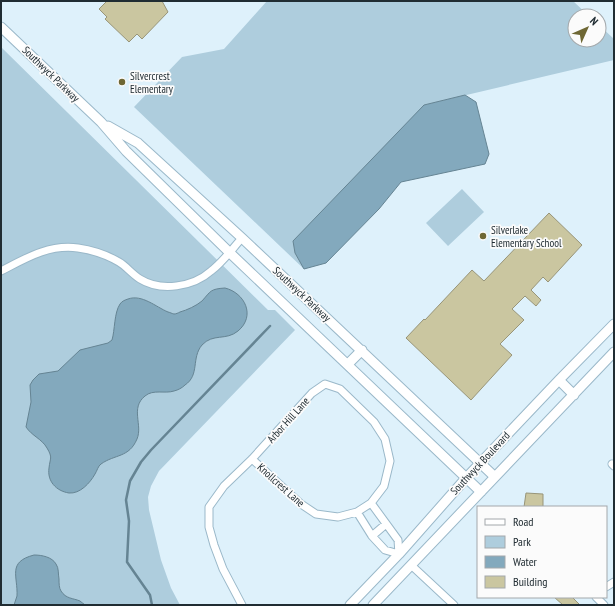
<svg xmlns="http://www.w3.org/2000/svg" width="615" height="606" font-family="'PT Sans Narrow',sans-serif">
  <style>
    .green { fill: #aecddd }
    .water { fill: #83a9bd; stroke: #658493 }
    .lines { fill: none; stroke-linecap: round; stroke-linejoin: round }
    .stream { stroke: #658493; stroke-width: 2.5 }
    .building { fill: #cac6a0; stroke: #989579 }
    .minor-casing { stroke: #9ab8c9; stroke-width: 9 }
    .tertiary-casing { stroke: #9ab8c9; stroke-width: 11 }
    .minor { stroke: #fff; stroke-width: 7 }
    .tertiary { stroke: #fff; stroke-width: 9 }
    .poi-dot { fill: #6e6734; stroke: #fbfbfb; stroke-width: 1.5 }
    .labels { text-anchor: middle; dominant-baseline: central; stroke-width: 3.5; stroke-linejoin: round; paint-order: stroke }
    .street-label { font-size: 11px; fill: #202c32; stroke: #fbfbfb }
    .poi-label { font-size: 11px; fill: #202c32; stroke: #fbfbfb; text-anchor: start }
  </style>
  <rect width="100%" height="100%" fill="#def1fb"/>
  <path class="green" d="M267,1h306l16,15h-14v24h24v-15l15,14v21l-190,45 -127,151 7,13 -170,-162 48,-50 42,-8z
    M1,47l267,263h7l20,20 -136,141 -8,15 -3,11 1,13 12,50 10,28 9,17h-179z
    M462,189l22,23 -36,34 -22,-23z"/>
  <path class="water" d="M465,95l11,7 13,52 -4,10 -84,18 -22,27 -53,54 -22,6 -9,-16 -2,-12 131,-136z
    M225,288c20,5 31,28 13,43 -12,10 -25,2 -36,14 -11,13 -2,30 -17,40 -3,3 -7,5 -11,6 -9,3 -21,-2 -29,5 -15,12 -2,29 -8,43 -8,19 -22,15 -36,25 -3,2 -4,7 -6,10 -5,9 -15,20 -26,19 -13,-2 -22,-12 -20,-25 1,-10 4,-10 -2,-20 -5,-9 -15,-12 -21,-21l5,-25 -1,-17 3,-5 6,-6 19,-3 22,-21 28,-7 4,-3c3,-10 2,-27 8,-36 2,-3 5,-4 8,-5 14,-5 28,8 40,13 1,0 5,2 6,2 2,0 4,-1 6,-2 7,-2 16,-6 22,-11 9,-10 8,-12 23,-13z
    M34,555c8,0 18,2 22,9 3,4 2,10 3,15 0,4 0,9 2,12 5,8 12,7 19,10 1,1 4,3 5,4h-71c1,-3 2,-6 3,-9 1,-20 -10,-34 17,-41z"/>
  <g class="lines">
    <path class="stream" d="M152,605l-2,-10 -23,-33 2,-41 -3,-21 4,-19 11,-19 10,-12 119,-124"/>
  </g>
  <path class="building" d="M107,1h55l6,11 -26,27 -5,-5 -8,8 -24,-23 2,-2 -8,-8z
    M549,213l33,32 -34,37 -5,-5 -12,13 10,10 -5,6 -11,-10 -13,13 12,11 -24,24 12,11 -41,45 -65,-62 18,-19 1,1 47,-50 12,11z
    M526,493l17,1v13h-19z
    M554,597h18l8,8h-17z"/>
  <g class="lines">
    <defs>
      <path id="minor" d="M1,271c25,-13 48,-27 77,-23 14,2 29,7 41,14 7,4 13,12 21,17 21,13 53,8 71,-8 12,-9 21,-22 31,-33
        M612,464l2,2
        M357,512l15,24 13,14 14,4 -1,-14 -27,-37
        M372,536l14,-12
        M411,565l43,40
        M606,587l8,-5
        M596,597l8,8
        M242,605l-19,-36 -9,-24 -5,-18v-20l15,-21 28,-27 60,-66 13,-9 15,5 34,33 11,17 5,22 -6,25 -13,17 -14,9 -19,5 -22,-3 -15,-10 -49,-45"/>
      <path id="tertiary" d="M1,27l100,95 25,29 103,101 252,240
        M108,126l30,17 104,95 253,239
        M348,364l14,-14
        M559,380l15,15
        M350,605l49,-51 68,-77 92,-97 55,-56
        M373,605l241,-253"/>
    </defs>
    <use href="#minor" class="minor-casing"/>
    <use href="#tertiary" class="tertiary-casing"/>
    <use href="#minor" class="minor"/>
    <use href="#tertiary" class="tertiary"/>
  </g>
  <g class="poi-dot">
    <circle cx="122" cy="82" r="4"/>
    <circle cx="483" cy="236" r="4"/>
  </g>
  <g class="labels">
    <g class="street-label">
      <text transform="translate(51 74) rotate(44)">Southwyck Parkway</text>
      <text transform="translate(302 294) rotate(43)">Southwyck Parkway</text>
      <text transform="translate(288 420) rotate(-48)">Arbor Hill Lane</text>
      <text transform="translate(480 463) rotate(-47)">Southwyck Boulevard</text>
      <text transform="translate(281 485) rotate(42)">Knollcrest Lane</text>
    </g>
    <g class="poi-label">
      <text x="130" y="76">Silvercrest<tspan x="130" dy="13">Elementary</tspan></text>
      <text x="491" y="230">Silverlake<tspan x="491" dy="13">Elementary School</tspan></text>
    </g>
  </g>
  <rect width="615" height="606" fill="none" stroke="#202c32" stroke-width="4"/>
  <rect x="477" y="506" width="130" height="92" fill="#fbfbfb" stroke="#a3a8ab"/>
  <rect x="485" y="519" width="20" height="6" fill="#ffffff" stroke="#a3a8ab"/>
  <text x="513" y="526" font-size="12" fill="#202c32">Road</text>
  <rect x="485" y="536" width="20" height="12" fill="#aecddd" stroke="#a3a8ab"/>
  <text x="513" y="546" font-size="12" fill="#202c32">Park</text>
  <rect x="485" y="556" width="20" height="12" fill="#83a9bd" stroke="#a3a8ab"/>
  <text x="513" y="566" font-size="12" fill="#202c32">Water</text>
  <rect x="485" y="576" width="20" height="12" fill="#cac6a0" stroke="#a3a8ab"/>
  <text x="513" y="586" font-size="12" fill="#202c32">Building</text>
  <g transform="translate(587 28) rotate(45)"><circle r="19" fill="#fbfbfb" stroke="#a3a8ab"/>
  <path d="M0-3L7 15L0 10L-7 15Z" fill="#6e6734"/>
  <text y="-6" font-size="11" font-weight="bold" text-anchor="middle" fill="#202c32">N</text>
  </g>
</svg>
